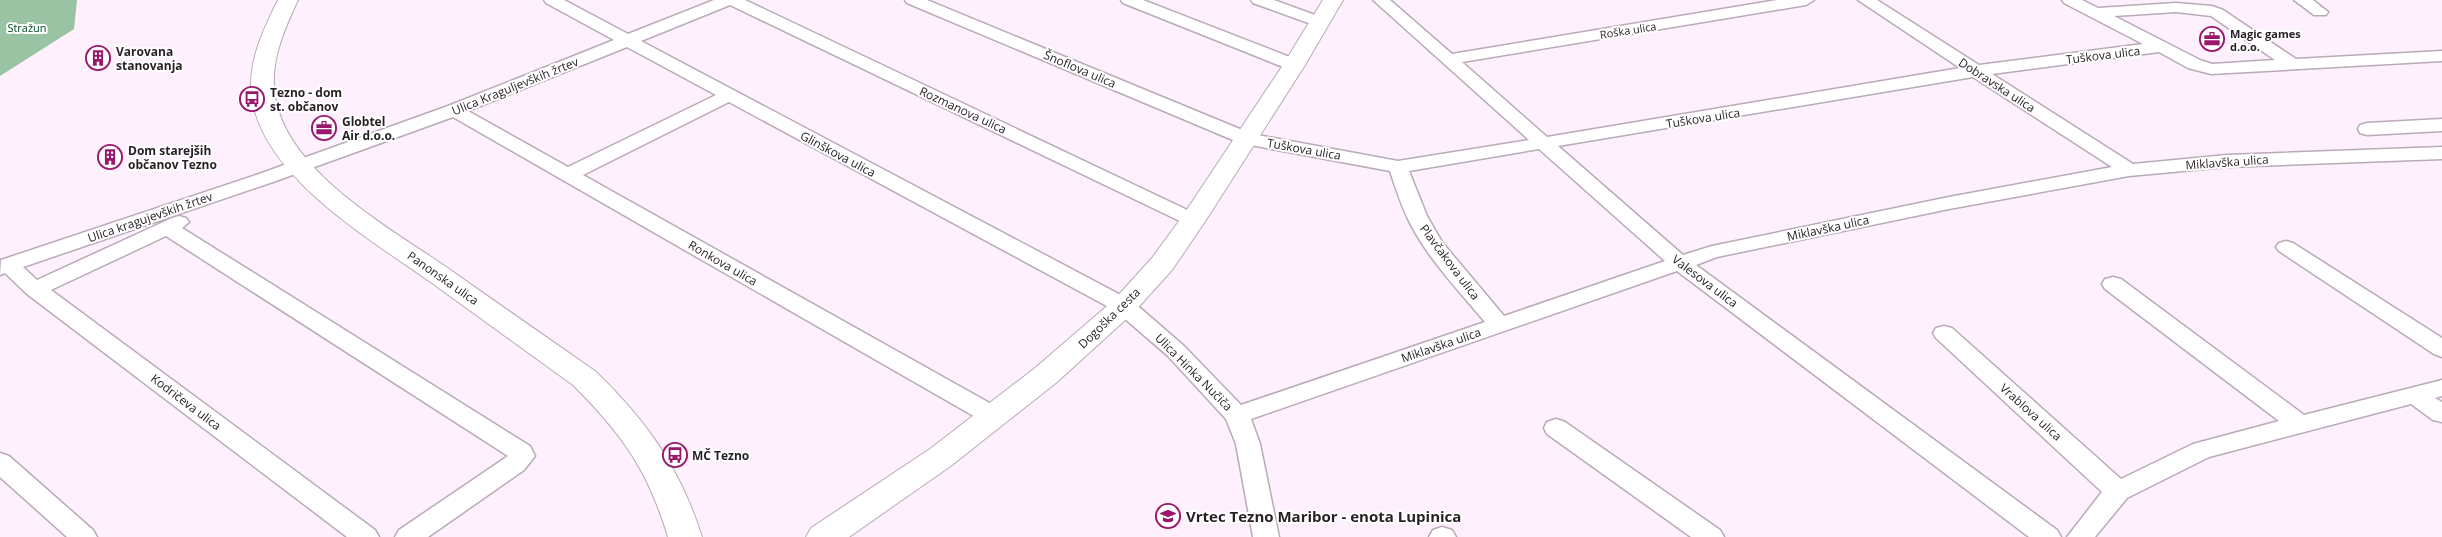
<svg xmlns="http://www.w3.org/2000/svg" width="2442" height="537" font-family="'Open Sans',sans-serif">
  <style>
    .forest { fill: #99c3a3 }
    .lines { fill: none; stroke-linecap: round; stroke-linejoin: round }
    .street-casing { stroke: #baa9b9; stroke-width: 3 }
    .secondary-casing { stroke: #baa9b9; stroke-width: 2 }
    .street { fill: #fff; fill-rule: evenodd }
    .secondary { fill: #fff; fill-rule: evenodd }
    .labels { text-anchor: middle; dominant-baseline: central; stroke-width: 4; stroke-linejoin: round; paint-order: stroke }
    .far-park-label { font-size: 11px; fill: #004921; stroke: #fff }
    .far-street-label { font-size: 11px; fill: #261f25; stroke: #fff }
    .far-poi-label { font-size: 11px; font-weight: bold; fill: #261f25; stroke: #fff; text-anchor: start }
    .poi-label { font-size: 12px; font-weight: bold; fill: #261f25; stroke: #fff; text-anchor: start }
    .street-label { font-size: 12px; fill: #261f25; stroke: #fff }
    .near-poi-label { font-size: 15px; font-weight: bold; fill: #261f25; stroke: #fff; text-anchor: start }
  </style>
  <rect width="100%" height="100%" fill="#fef0fd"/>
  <path class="forest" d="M0,0h77l-3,29 -74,47z"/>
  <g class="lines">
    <defs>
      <path id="street" d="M544,0h20l64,34 86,-34h31l455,216 3,4 -3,4 -7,2 -7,-2 -456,-219 -89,36 491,260 52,45 57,59 244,-83c-26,-31 -55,-61 -74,-97 -9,-17 -15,-36 -21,-54l-150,-28 -333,-140 -2,-3h22l325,134 146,27 131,-21 -156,-140h17l62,54 325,-54h37l-8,5 -344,57 85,75 413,-69 -102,-68h19l102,65 164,-21 -79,-41 -2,-3h20l16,8 78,-5 36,3 11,4 73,49 146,-8v10l-231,13 -23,-6 -29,-16 -167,22 141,90 94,-9 215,-8v12l-215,8 -98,9 -180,33 -232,48 -21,8 361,265 4,7h-32l-352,-266 -426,148 9,25 19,93h-26l-17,-93 -10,-25 -58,-63 -52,-45 -387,-209 -146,73 419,235 3,6 -3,6 -9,2 -9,-2 -531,-305 -180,65 -250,85 14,13 135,-62 7,-2 7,2 3,4 -7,6 348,218 5,10 -11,14 -96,67h-33l4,-7 109,-74 -342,-220 -115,54 324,240 4,7h-32l-320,-243 -22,-21 -5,2 1,-15 258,-86 189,-68 166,-66 -68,-37zM2176,12l35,4 64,44 -63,4 -12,-4 -86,-44zM627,47l89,48 -148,72 -100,-56zM1973,77l139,90 -163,30 -237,49 -29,9 -125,-109zM1539,149l126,112 -161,55 -62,-74 -15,-26 -18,-45z
        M1121,0h22l157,61 3,4 -3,4h-12l-165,-66z
        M1251,0h23l52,19 2,3 -2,3h-12l-61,-22z
        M2294,0h19l15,12 -2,3h-12z
        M2442,119v12l-75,4 -7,-2 -2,-4 2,-4 7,-2z
        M2286,241l7,2 149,95v19l-8,-3 -155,-103 -3,-4 3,-4z
        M2113,277l8,2 183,136 138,-35v16l-7,2 7,4v20l-9,-2 -22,-16 -202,53 -82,41 -32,39h-28l35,-45 -166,-154 -3,-5 3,-5 8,-2 8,2 169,151 72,-35 86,-23 -174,-132 -3,-5 3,-5z
        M1556,419l9,3 155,108 4,7h-33l-144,-103 -3,-6 3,-6z
        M0,453l9,3 84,74 4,7h-30l-67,-60z
        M1442,527l10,3 4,7h-27l4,-7z"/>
      <path id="secondary" d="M278,0h20c-16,34 -32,70 -20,109 20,69 115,121 171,160 48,34 97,68 146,102 52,50 85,97 107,166h-34c-20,-67 -46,-103 -95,-152 -47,-34 -94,-68 -141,-102 -59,-42 -159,-100 -178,-175 -10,-38 7,-74 24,-108z
        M1323,0h20l-38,65 -99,155 -34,50 -38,42 -77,70 -105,83 -103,72h-43l5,-9 119,-79 105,-81 79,-68 38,-42 30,-41 101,-152z"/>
    </defs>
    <use href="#street" class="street-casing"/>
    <use href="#secondary" class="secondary-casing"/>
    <use href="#street" class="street"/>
    <use href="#secondary" class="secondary"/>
  </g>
  <defs>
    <symbol id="office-ring" viewBox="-11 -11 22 22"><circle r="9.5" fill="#fff" stroke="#9a176c" stroke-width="1.5"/><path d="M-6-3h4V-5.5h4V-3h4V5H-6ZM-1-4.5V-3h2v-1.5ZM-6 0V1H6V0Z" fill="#9a176c"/></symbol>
    <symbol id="building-ring" viewBox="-11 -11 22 22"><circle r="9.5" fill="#fff" stroke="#9a176c" stroke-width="1.5"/><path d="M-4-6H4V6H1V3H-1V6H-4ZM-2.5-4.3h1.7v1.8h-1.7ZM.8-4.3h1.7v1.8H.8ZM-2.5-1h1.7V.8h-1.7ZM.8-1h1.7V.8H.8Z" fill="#9a176c"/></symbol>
    <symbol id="bus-ring" viewBox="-11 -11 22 22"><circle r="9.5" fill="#fff" stroke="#9a176c" stroke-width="1.5"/><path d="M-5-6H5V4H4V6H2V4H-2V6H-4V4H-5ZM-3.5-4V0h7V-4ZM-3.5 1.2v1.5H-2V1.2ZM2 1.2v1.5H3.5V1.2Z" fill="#9a176c"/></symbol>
    <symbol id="school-ring" viewBox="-11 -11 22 22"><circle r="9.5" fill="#fff" stroke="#9a176c" stroke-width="1.5"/><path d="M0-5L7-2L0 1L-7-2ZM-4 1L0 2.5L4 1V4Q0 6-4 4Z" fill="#9a176c"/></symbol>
  </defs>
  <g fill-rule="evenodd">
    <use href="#office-ring" x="2198" y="25" width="28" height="28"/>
    <use href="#building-ring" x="84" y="44" width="28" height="28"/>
    <use href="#bus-ring" x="238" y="85" width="28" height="28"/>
    <use href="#office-ring" x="310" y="114" width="28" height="28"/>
    <use href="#building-ring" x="96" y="143" width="28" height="28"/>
    <use href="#bus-ring" x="661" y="441" width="28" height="28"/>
    <use href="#school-ring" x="1154" y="502" width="28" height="28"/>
  </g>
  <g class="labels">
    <g class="far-park-label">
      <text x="27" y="27">Stražun</text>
    </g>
    <g class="far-street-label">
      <text transform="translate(1628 30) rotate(-9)">Roška ulica</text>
    </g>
    <g class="far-poi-label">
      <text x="2230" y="33">Magic games<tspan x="2230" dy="13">d.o.o.</tspan></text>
    </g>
    <g class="poi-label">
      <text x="116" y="51">Varovana<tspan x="116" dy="14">stanovanja</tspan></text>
      <text x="270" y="92">Tezno - dom<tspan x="270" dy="14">st. občanov</tspan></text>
      <text x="342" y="121">Globtel<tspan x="342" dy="14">Air d.o.o.</tspan></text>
      <text x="128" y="150">Dom starejših<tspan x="128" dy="14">občanov Tezno</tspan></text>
      <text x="692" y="455">MČ Tezno</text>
    </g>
    <g class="street-label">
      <text transform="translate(2103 55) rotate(-7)">Tuškova ulica</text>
      <text transform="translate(1080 69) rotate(23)">Šnoflova ulica</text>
      <text transform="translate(1997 85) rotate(33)">Dobravska ulica</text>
      <text transform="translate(515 86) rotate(-22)">Ulica Kraguljevških žrtev</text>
      <text transform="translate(963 110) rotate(25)">Rozmanova ulica</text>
      <text transform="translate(1703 118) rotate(-9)">Tuškova ulica</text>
      <text transform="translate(1304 149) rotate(10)">Tuškova ulica</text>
      <text transform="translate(838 154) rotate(28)">Glinškova ulica</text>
      <text transform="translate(2227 162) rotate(-4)">Miklavška ulica</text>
      <text transform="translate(150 217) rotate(-19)">Ulica kragujevških žrtev</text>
      <text transform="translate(1828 228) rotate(-12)">Miklavška ulica</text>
      <text transform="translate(1450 262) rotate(53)">Plavčakova ulica</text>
      <text transform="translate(723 263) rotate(30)">Ronkova ulica</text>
      <text transform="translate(443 278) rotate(35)">Panonska ulica</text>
      <text transform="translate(1705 281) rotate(37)">Valesova ulica</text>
      <text transform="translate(1109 318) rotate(-44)">Dogoška cesta</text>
      <text transform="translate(1441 345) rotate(-19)">Miklavška ulica</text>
      <text transform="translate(1194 372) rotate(45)">Ulica Hinka Nučiča</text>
      <text transform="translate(186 402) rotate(37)">Kodričeva ulica</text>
      <text transform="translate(2031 412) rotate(42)">Vrablova ulica</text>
    </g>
    <g class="near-poi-label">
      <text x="1186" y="516">Vrtec Tezno Maribor - enota Lupinica</text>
    </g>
  </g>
</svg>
